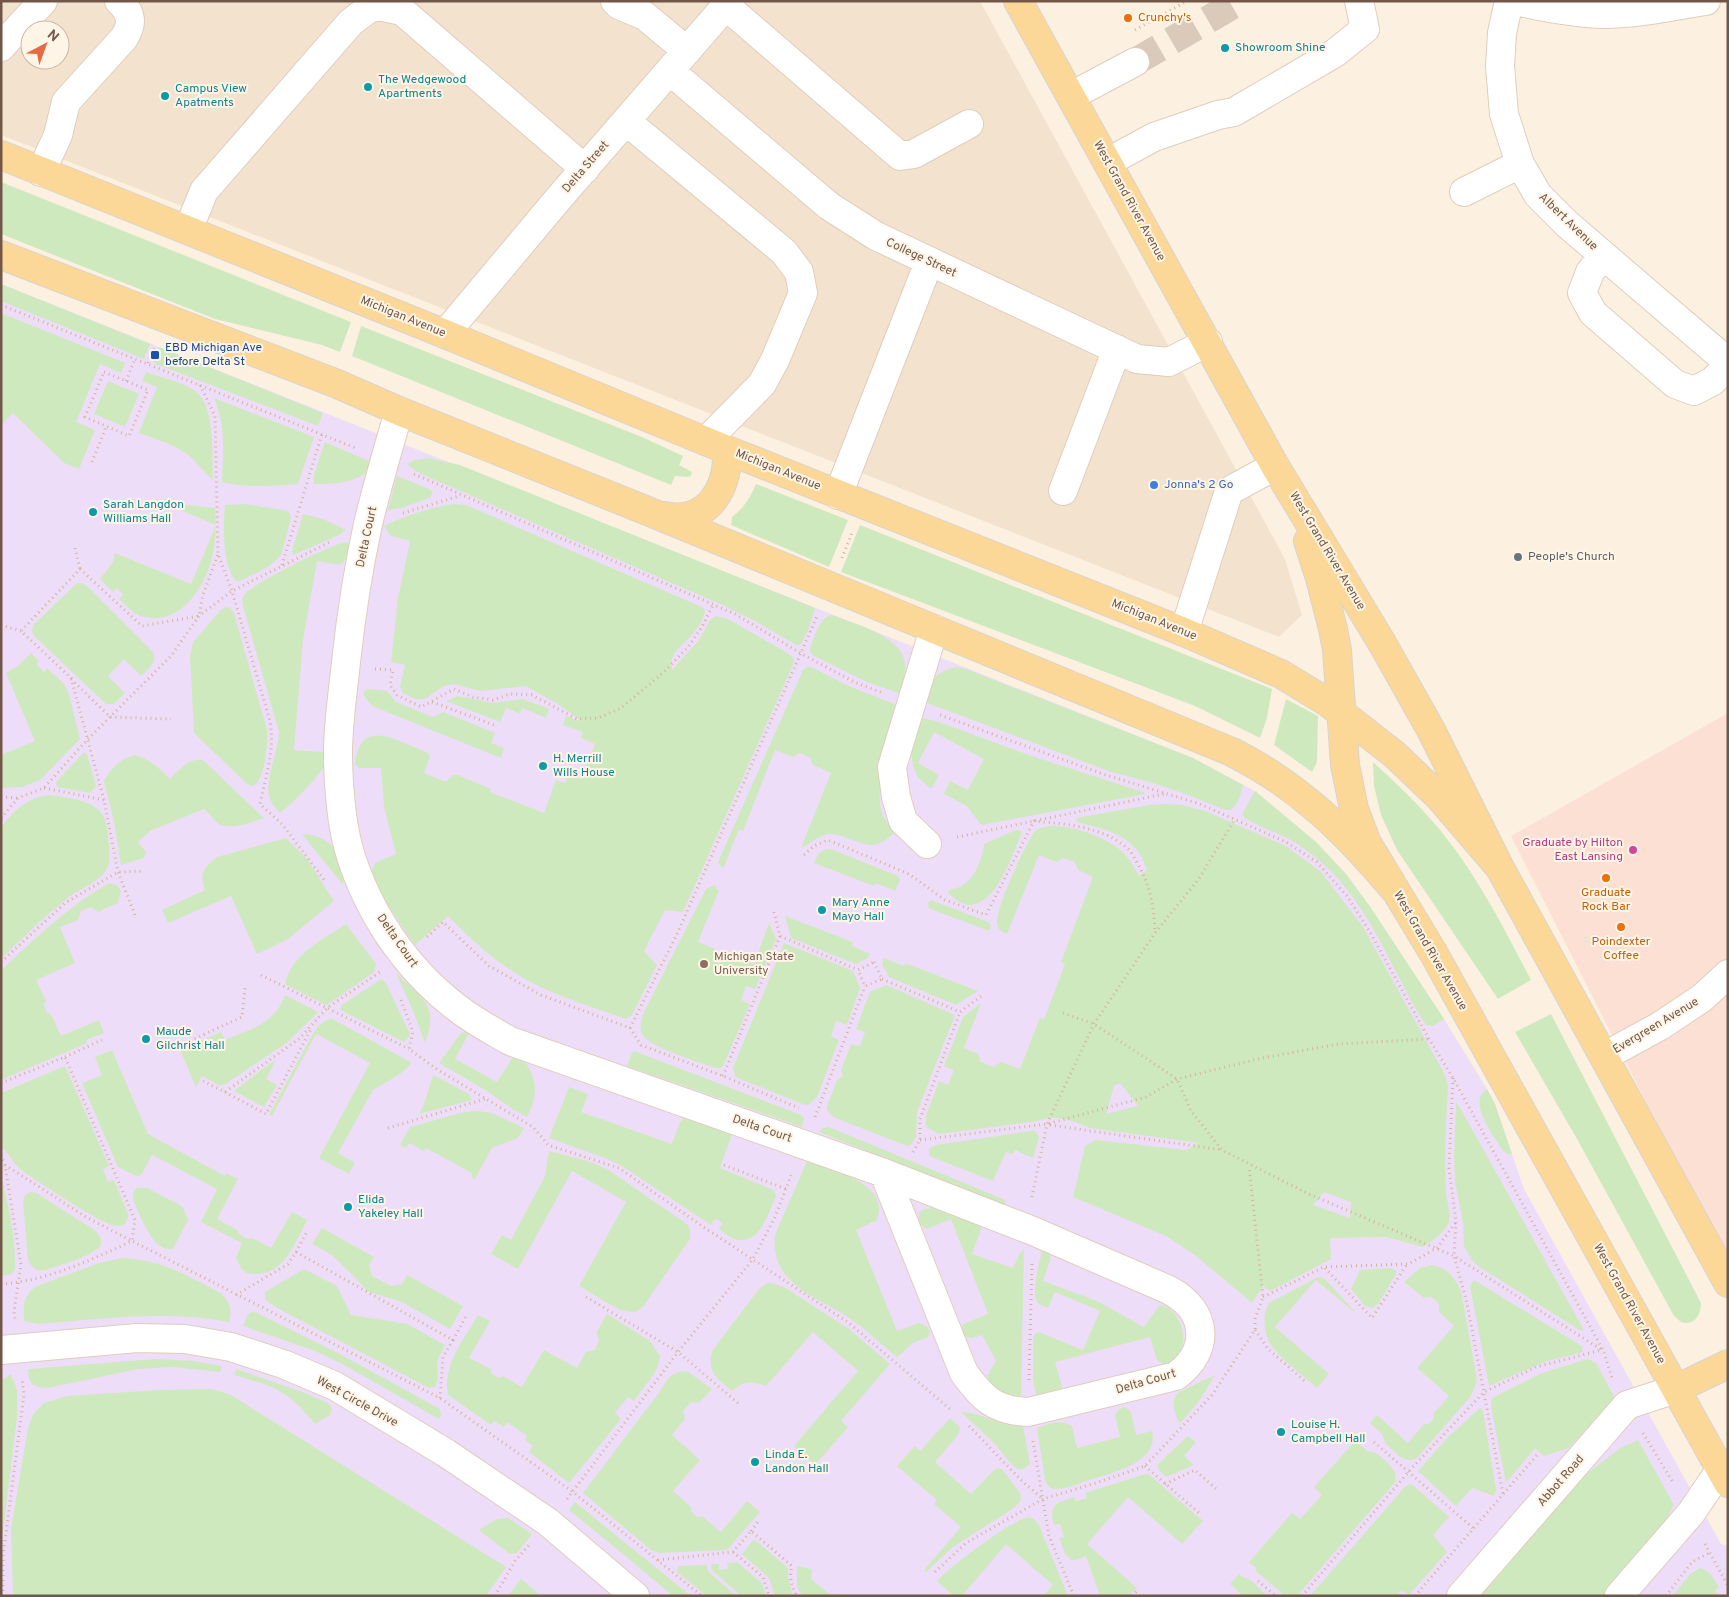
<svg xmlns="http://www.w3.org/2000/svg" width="1729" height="1597" font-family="Overpass,sans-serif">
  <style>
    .residential { fill: #f3e3ce; fill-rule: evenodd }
    .commercial { fill: #fce0d3 }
    .education { fill: #eeddf8 }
    .green { fill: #cfe9bf; fill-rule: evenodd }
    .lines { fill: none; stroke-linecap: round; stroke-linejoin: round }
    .minor-tunnel { stroke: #dacaba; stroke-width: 28; stroke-dasharray: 28 14; stroke-linecap: butt }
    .minor-casing { stroke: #e0cdbc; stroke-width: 30 }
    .major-casing { stroke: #dad3cf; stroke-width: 30 }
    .path { stroke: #d5b39b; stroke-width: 3; stroke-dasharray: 1 4; stroke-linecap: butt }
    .minor { stroke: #fff; stroke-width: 28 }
    .major { stroke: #fbd898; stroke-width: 28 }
    .food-dot { fill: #e8710a; stroke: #fff5e6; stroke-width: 2 }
    .culture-dot { fill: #0f9aa8; stroke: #fff5e6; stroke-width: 2 }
    .transit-dot { fill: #1a4fb4; stroke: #fff5e6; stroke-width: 2 }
    .shop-dot { fill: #3f7fe0; stroke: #fff5e6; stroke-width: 2 }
    .worship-dot { fill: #6b7280; stroke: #fff5e6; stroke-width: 2 }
    .hotel-dot { fill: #d1479c; stroke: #fff5e6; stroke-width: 2 }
    .education-dot { fill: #8d6e63; stroke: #fff5e6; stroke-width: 2 }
    .labels { text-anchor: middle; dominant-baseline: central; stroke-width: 4; stroke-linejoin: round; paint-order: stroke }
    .food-label { font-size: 12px; fill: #c56008; stroke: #fff5e6 }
    .culture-label { font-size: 12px; fill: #0d838f; stroke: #fff5e6; text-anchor: start }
    .street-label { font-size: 12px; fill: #725748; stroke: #fff5e6 }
    .transit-label { font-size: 12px; fill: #164399; stroke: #fff5e6; text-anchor: start }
    .shop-label { font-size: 12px; fill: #366cbe; stroke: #fff5e6; text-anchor: start }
    .worship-label { font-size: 12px; fill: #5b616d; stroke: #fff5e6; text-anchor: start }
    .hotel-label { font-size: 12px; fill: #b23c85; stroke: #fff5e6; text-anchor: end }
    .education-label { font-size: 12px; fill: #785e54; stroke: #fff5e6; text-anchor: start }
  </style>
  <rect width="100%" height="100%" fill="#fcf1e0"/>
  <path class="residential" d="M1,1h979l305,558 17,56 -23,22 -1278,-502zM30,30h30v30h-30z"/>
  <path class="commercial" d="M1728,713v551l-217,-428z"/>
  <path class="education" d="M1,284l1192,474 62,33 61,51 30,32 25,34 73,111 43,70 8,15 29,85 197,355 7,2v50h-1727z"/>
  <path class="green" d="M1,182l350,140 -11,30 -18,-7 -107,-26 -214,-85z
    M1,284l149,60 -6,15 -143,-58z
    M1,313l124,50 -4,10 -21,-9 -24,58 19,8 -16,39 -15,-6 -51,-50 -12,12z
    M361,326l281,111 41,19 -4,9 13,7 -1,4 -4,1 -12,-1 -4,9 -319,-129z
    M159,347l164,66 -5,13 -165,-63z
    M146,372c14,5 36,10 48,18 22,15 18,66 19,90 -9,-7 -18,-20 -26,-26 -14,-10 -32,-15 -48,-21l18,-46 -15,-6z
    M108,381l31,13 -14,33 -31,-13z
    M214,398l100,39 -16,47c-25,2 -51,4 -76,-2 1,-30 4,-56 -8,-84z
    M325,442l44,19v9c-14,14 -38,14 -56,14l2,-13z
    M429,458l31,7 355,143 -6,20 -8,16 -3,2 -45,-26 -33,-16 -294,-128 -12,-6 -7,-6 8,-4z
    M397,476l32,13 4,3 -3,6 -29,10 -13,2z
    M756,484l92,36 -19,47 -98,-42 1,-8c12,-9 18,-19 24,-33z
    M152,498l19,5 44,5c1,17 1,33 -3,50 -7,29 -32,68 -68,59 -10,-2 -17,-11 -25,-18l4,-4 -6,-7 -4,4 -13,-13 13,-17 2,-9 76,31 25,-59z
    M244,504l45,7 2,7 -10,37 -13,12 -28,14h-4c-14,-14 -13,-58 -11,-76z
    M455,504l11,1 236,102 3,3c-3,19 -20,30 -31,44 -3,4 -2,11 -2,16l26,-29 13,-22 5,-3 12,3 61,35 5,5 -1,6 -110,247 -18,-2 -21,41 13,14 -25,50 -6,4c-39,-14 -82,-26 -117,-50 -23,-15 -42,-34 -61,-53l-33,29 -30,-44 -14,-29 4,-9 21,-9 -12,-47 -3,-39h-22l-4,-4c5,-49 44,-22 73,-11l2,4 -6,16 22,9 6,-7h6l33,14 -1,3 54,21 12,-33 9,3 3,-9 13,5 14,-35 -14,-6 2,-6 -20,-7 3,-9 17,6 -25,-18 -32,-18 -46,5 -26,-7 -10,2 -19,13h-10l-12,-6 -3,-7 5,-21 -14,-3 7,-64 12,-57 -19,-5 -7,-10c22,-11 47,-19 71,-22z
    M303,514l20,5 23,11 -7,5 -46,20 -1,-4z
    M860,525l412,164 -5,29 -7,20 -65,-32 -354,-134z
    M351,542c-8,29 -7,23 -34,19l-14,79 -9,110 28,2 4,3 -1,11 -10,13 -22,23 -13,11c-4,-5 -10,-11 -11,-17 -4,-16 9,-45 10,-64l-35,-122c-1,-5 -3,-10 0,-15 6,-10 81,-47 95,-51 4,-1 8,-2 12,-2z
    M77,583h4l5,2 67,67c5,10 -5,17 -12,24l-17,-17 -16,17 17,17 -11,11h-8l-72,-68 -2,-4 1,-7z
    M226,607l4,1 4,5 33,117c1,13 -2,47 -12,55l-4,1 -5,-3 -52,-50 -4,-77 3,-14 28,-32z
    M832,615c21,8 66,20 72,44 3,11 -1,24 -3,35l-34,-12 -53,-26 -4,-4v-4c5,-12 9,-31 22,-33z
    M31,653l8,8 -3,3 8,8 3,-4 17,16 5,10 11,45 -40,41 -18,7 -21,1v-33l34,-14 -29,-68 12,-7z
    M809,666l40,20 43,17 6,4c-7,26 -26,85 -15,109 3,6 8,11 12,16 -4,3 -8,8 -13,10 -16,10 -35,-9 -53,-8 -10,1 -19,10 -28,14l30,-75 -18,-8 -3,-7 -10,-5 -7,4 -18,-7 -32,81 -4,-2 -16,40 -5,-7 85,-192z
    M956,667l10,2 227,89 50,27c-2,9 -5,19 -12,25h-6l-34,-14 -38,-13 -42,-11 -189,-71c8,-17 14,-31 34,-34z
    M367,689l20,2 9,11 37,15 10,-5 52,21 -4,10 13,5 -3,10 -129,-52 -9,-11 1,-3z
    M458,696l35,7 30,-4 26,10 -3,9 -24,-10 -2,6 -14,-6 -6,14 -54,-21z
    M1286,699l32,17 -1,46 -5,10 -38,-27z
    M919,717l20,5 90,33 114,37 2,2 -164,31 -14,-19 -23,-12 6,-13 18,9 16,-31 -50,-27 -16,31 21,12 -7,13h-2c-4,-4 -9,-7 -12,-11 -12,-19 -4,-41 1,-60z
    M84,752l3,2 9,32 -6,7 -33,-6 -1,-5z
    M135,755c15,4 24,13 35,24 11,-10 17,-21 33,-19l61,58c-13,4 -32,13 -45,6 -5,-3 -10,-11 -15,-15l-54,22 -12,11 8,10 -2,6 -23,7 -7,-43 -10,-41c8,-13 15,-22 31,-26z
    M1373,762c22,20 43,40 62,62 40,47 68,102 96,156l-33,19 -101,-149 -16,-35 -7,-29z
    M1255,791l61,51 30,32 25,34 73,111 -11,7 -7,-1c-35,-53 -53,-116 -102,-160 -10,-10 -24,-20 -37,-27 -14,-7 -32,-12 -44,-22l-1,-2z
    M50,795c17,3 43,4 53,20 5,8 4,20 6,29 0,9 2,19 -3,26 -7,12 -25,18 -37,27 -24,18 -45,41 -68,61v-130c11,-17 29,-32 49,-33z
    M1167,804l15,1 23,6 81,35 35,26 42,55 81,146 4,12c-2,36 -4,72 -2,108 1,10 6,21 2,31 -5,10 -16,17 -25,23l-37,-10 -56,1 1,21 -61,32 -5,-3 -1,-3 -12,18 -56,-47 -30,-20 -93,-39 12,-51 10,-6 91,10 13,-7 -109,-15c-16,-7 -37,-14 -52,-7l-99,13 -13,-7v-11l13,-35 9,4 6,-15 -10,-4 19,-49 18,-14 -17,45 14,6 3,8 12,5 8,-5 19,7 20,-51 4,1 21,-55 -4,-2 32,-85 -15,-7 -3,-8 -12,-4 -7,4 -17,-7 -32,79c-5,-2 -9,-4 -10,-10 -2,-15 28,-79 38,-93 19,-14 66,4 83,17 9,7 16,18 21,28l8,-6c-11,-35 -39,-40 -70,-48l-1,-4 73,-13zM1120,1083l18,23 -32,8 8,-28zM1324,1192l27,10 -1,16 -37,-13z
    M1019,830l2,1v4c-9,20 -27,78 -57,69 -6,-2 -11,-7 -16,-11v-2c3,-2 8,-3 12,-4 15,-8 22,-27 24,-43l29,-13z
    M302,834c29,0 44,23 41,51z
    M286,838l21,21 27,42 -46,38 -31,15 -26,-58 -63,27 -6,-13 43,-20 -3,-11 1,-7 5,-7 9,-8z
    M826,849h5l67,27 2,4 -5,11 -19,-8 -2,3 -60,-23 4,-9z
    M110,883l8,3 3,5 -3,12 -20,9 -7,-5 -10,4 -3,9 -18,7 15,36 -39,17 10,21 -2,4 3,8 4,1 10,22 38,-16 5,13 -18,7 1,3 -86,37v-110c34,-31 68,-65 109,-87z
    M714,885l2,1 -1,2 4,2 -21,52 17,7 4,8 10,4 8,-4 17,7 15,-41 7,16 -21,50 -9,-3 -5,14 9,4 -26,60 -3,4h-5c-15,-5 -68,-21 -74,-34 -3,-7 -1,-13 1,-20l63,-125z
    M931,900l55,21 4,2 1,4 -2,4 -61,-23 1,-3 -2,-1z
    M785,916l68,26 -1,4 18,8 -2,4 -12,6 -65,-26z
    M346,924l30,40 -2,8 -47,33 -3,-1 -39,-20c6,-29 38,-45 61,-60z
    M784,943l69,28 7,17 -13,37 -11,-4 -5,15 8,4 -22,57 -7,7 -5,1 -65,-26 -5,-3 -2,-8z
    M884,958l20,8 1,-3 73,28 -22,14 -67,-28 -7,-13z
    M396,973c25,25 44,31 29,70l-12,-32z
    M381,979l5,4 24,51 -1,3 -5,5 -64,-32 2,-5z
    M886,985l69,30 -38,97 -1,25 -5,8 -4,1 -74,-29 -6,-7v-4l10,-26 6,-4 -2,-6 10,-26 9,2 5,-14 -9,-3 14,-37z
    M285,995l33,17 -29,29 -65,44h-5l-17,-9 -6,11 -16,-37 41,-18 4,8c25,-11 50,-16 60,-45z
    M1551,1014l150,289c0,13 -7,23 -20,19l-7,-6 -97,-177 -62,-107z
    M331,1018l81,45 -12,11 -27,16 -35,63 17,10 -6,11 -30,-16 51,-95 -54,-29 -44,82 -3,-1 43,-80 7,-10z
    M467,1032l1,3 -13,24 42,23 16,-25 12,4c13,21 13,34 2,56l-13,-7 -27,-19 -48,-28 22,-30z
    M112,1050l36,84 77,42 1,-3 12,6 -21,40 20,11 2,4 8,5 5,-1 19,10 21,-36 15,8c-13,25 -25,61 -61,53l-5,-5 -5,-10 6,-15 -41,-21 16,-33 -65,-34 -9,17 -4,4 -5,-1 -16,-8 -36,-84 20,-8 -7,-18z
    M634,1051l167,64 3,3 -2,9 -175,-61 5,-13z
    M276,1060l-10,19 11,6 -13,22 -30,-16 31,-24z
    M65,1066l44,100 -6,3 5,13 6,-2 14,34c0,6 -3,13 -11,12 -14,0 -76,-43 -92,-53l-9,-8 -15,-20v-52z
    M433,1075l36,19 3,6 -53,14 5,-10z
    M569,1087l19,7 -7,18 91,32 8,-22 7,-6 43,16 2,2 -12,34 51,21 4,3 1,4c-8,18 -17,53 -44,42 -4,-2 -9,-6 -13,-9l3,-6 -5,-4 -3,1 -3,5 -89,-59 -17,-8 -56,-20z
    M1487,1089l8,15 17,50 -3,1 -6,-4c-8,-14 -37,-49 -16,-62z
    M1456,1102l3,4 125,224 -3,1 -103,-65 -7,-7 -7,-13 -1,-23 -8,-41 -1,-25z
    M478,1111l14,2 32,15 -6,10 -26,10 -17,31 -4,-2 1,-4 -46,-25 -2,3 -15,-8 -3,5 -6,-3 10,-18 54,-15z
    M829,1127l174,72 3,4 -2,2 -185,-73 4,-4z
    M1031,1131h4l4,6 -6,21 -18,-8 -2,4 -7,-2 -13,29 -64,-25v-7l7,-4z
    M549,1151l39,10 19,8 80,55 3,5v10l-47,68 -8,5 -15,-2 -41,-24 47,-84 -54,-31 -54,98 -27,-15 11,-19 9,5 34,-64z
    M807,1161c25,9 84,22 70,59l-21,10 41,101 22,-8 7,3 4,5 -2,6 -15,6 -16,14c-15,-12 -29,-26 -45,-37 -34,-24 -82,-34 -77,-85z
    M1,1176c8,30 15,63 14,94l-5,5h-9z
    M137,1188h10l33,17 3,3 5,12 -15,29c-18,3 -28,-23 -34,-35 -2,-6 -7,-13 -6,-19 1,-4 2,-4 4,-7z
    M31,1192l5,1 57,36c5,4 11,10 7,17 -5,9 -40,19 -51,23 -10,3 -16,1 -21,-9l-5,-57c0,-6 2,-9 8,-11z
    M934,1208l44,15 3,6 -9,25 41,14 7,-15 4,-4 -3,147c-14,-1 -28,-6 -34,-20l9,-15 -14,-26 -10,3 -6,-1 -5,-6 2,-7 25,-10 -37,-95 -24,10 -8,-5v-11l5,-4z
    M322,1228l52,29 -5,8 3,11 19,10 11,-2 5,-9 56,31 -13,23 -48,-27 -33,-10 -37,-37 -20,-11z
    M1043,1248l4,3 4,7 -8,23 54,20 47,26 14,-20 5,-2c26,12 28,55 0,59l-6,-4 -7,-23 -95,25 7,24 -1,5 -4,2 -21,3 -3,-17v-41l3,-5 3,-1 44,18 17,-39 -45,-19 -7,16c-4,-2 -11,-3 -12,-9 -4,-9 4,-40 7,-51z
    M122,1258c40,2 65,17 100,36 7,8 11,16 7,28 -63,-12 -127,-3 -191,2l-14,-3c-1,-16 -1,-26 13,-35l62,-23z
    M1432,1265c16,3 22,12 29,26l16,88 -2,8 -5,10 -53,61 -5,2 -7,-1 -6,-3 -14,-13 -3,-9 -12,-11 7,-8 31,28 16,-19h5l5,-6 -1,-4 16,-18 -32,-28 37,-42 -15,-14v-8l-8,-7 -7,1 -20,-16 16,-14z
    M1391,1268l5,3v3l-18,30 -6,4 -7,-2 -14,-17 9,-19z
    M304,1269l33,17 14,29 56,9 38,21 -8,16 1,18 -3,8 -6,1 -150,-79 -14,-9v-8z
    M1320,1277l5,2 33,36 -42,-35 -41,47 54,47 -12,14c-13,-12 -33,-26 -44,-40 -9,-11 -12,-33 -4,-45l47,-25z
    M1474,1280l108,66 1,6 -39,10 -55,24 -19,-100z
    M767,1283l8,1 9,3 65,42 41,35 -49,57 7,6 -33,38 -21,-19 64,-75 -45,-39 -47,54c-14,-5 -22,-6 -34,5 -15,-13 -25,-18 -20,-40l47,-62z
    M252,1312h3l85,42 100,55 1,7 -2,3 -93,-53 -31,-15 -72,-25 5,-12z
    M607,1314l43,27 10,15 -2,10 -4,8 -20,27 -6,-4 -13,16 6,6 -52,64 -40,-31 4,-6 -8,-6 2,-4 -20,-14 -3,5 -10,-6 -3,4 -43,-30c-6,-29 16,-56 30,-80l12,6 -21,37 22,11v4l8,5 4,-2 19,11 22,-37 33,18 9,-16 9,-2 4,-10 -3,-7z
    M155,1359l38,2 29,5 -2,6 -48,-5 -34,2 -90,19c-16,-1 -19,-3 -20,-19z
    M1588,1359l8,4 19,35 -46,50 -22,7 -2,2 -10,-9 -29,35 -15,-75 1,-10 50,-25z
    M236,1369l69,24 23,10 4,6 -2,6 -15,9c-28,-34 -39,-37 -81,-49z
    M687,1371l25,18 -13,14 -8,-1 -8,9 2,8 -13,16 28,25 -27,31 18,16v4l6,6h6l18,15 26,-31 13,11 -33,38 -68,3 -8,-3 -68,-57 75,-99c10,-14 10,-22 29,-23z
    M11,1374l6,16v27l-16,131v-167z
    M1215,1375l-17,28 -18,20 -2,-2c-4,-11 -8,-20 1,-29z
    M212,1389l19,6 275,172 -20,29h-473l-2,-67 17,-101 6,-15 10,-10 23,-7 91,-6z
    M1125,1407l6,5 5,23 16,-4c8,32 -41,42 -63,49 -10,3 -22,9 -33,9 -6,0 -9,-4 -11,-9l-8,-52c11,-4 24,-9 35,-2l5,22 43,-11 -5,-22 4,-6z
    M1480,1408l3,3 13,79 -2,6 -22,-8 -16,18 -38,-35 31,-35z
    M961,1412c22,0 39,16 62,14l7,38 -8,6 -5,-1 -6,-5 -16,-20z
    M950,1418l10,9 -2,8 -23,27 36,32 23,-24 4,-2 4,1 18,24 1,7 -7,8 -61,39 -27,25 -2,-2 37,-43 -27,-23 3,-4 -40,-34 18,-20 5,5z
    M1188,1436l8,6 -12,14 10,9 -28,12 -8,-8 -1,-4z
    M1638,1440l36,65 -14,25 -52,66h-132l104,-117 40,-31z
    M1355,1441l12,10 9,2 13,11 6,8 1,9 -99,115h-12l-29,-25v-3l-7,-6 43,-49 8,6 22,-24 -8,-8z
    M1147,1474l5,3 51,44 -21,23 -54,-47 -41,47 50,44 -8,8h-29l-14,-40 -10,4h-5l-6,-6 -6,-16 5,-1 -4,-13 -6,1c-6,-20 2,-22 20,-28l2,4 11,-3 -2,-5 57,-18z
    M1409,1484l5,2 35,31 -16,18 14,17 -38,43 -6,-4 -4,1 -2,4h-87l94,-108z
    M575,1502l116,94h-18l-56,-47 -48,-39z
    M1030,1517l4,2 5,6 29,71h-25l10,-11 -47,-41 -44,52h-8l-17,-15c13,-14 76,-63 93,-64z
    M508,1518l24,16 -15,19 -7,1 -31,-24 18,-11z
    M754,1539l34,29v8l4,17 -3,3h-14l-6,-18 -27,-24z
    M737,1562l25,21 4,13h-25l-29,-26 -1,-6h8v6l9,-1 -1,-6z
    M707,1565l1,6 28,25h-29l-30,-24v-3l2,-3z
    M797,1566l15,3 -1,10 20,16 10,-1 2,2h-41l-5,-10z
    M1700,1568c11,3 13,10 19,19l-4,3 3,6h-45l17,-22z
    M1239,1574l5,4 5,1 19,17h-25l-13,-12z
    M521,1579l20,17h-33z"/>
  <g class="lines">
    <path class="minor-tunnel" d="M1135,62l105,-61"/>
    <defs>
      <path id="minor" d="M615,1l4,4 26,11 42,35
        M1509,1l-7,32 -2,33 4,48 16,50 18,31 29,29 161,138
        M1515,1c29,6 58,12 88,13 35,0 69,-8 103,-13
        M726,6l174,150 14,-2 55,-30
        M1,47l42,-46
        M670,71l159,135 47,30 261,123 32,3 39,-20
        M1071,96l64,-34
        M626,121l158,131 15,20 4,21 -28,67 -13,24 -56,57
        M1108,162l46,-25 64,-22 16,-3 101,-59 30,-24 -6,-28
        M41,172l17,-37 8,-33 58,-64c9,-14 8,-25 -5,-37
        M1464,192l56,-28
        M188,230l16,-39 147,-169 23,-17 28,6 183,158
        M1603,256l-13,16 -8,21 11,20 82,71 19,7 19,-10 15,-16
        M445,334l114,-136 171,-197
        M399,411c-11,38 -22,75 -31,113 -10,46 -17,92 -22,138 -3,30 -8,61 -8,91 0,28 3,69 11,97 18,61 56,118 107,157 16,13 35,23 54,34l374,132 149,58 136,59c39,21 42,60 7,86l-148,36c-33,-1 -46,-14 -64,-39l-80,-200
        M1063,491l54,-142
        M838,495l91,-233
        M1184,632l45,-141 46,-25
        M927,844l-24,-23 -7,-24 -4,-30 42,-138
        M1605,1056l55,-30 42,-28 26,-24
        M1,1350l136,-12 48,1 46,8 52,17 52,22 111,67 102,69 87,74
        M1461,1596l166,-191 49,-16
        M1619,1596l72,-83 30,-44"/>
      <path id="major" d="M1018,1l257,465 107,177 49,87 69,138 228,415
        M1,155l444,179 282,116 457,182 97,42 46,28 67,52 46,44 60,70
        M1,255l334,128 64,28 256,103 577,238c67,34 113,79 161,136
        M664,516c43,9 65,-27 63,-66
        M1308,541l12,37 13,51 4,21 8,115 9,44 13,34 67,111 294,529
        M1676,1389l52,-25"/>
    </defs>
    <use href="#minor" class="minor-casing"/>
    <use href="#major" class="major-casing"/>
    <path class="path" d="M1135,30l52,-29
      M1,305l357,144
      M148,363l7,-16
      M104,372l44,18 -19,46 -44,-19z
      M126,381l9,-22
      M200,385l15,31 3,138 14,37 38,130c5,29 -4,54 -10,83l22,20 43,57
      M92,462l14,-35
      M414,474l321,140 67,40 52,28 29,11
      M403,513l56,-17
      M75,548l5,21
      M842,558l10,-25
      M282,565l40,-131
      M1,625l20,6
      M375,669l18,1 -3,15 7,10 24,12 33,-18 19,8 20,3 17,-6 22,1 45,24 21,-1 23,-10 43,-36 24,-25 14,-20 11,-22
      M71,679l39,38 61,2
      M432,702l62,23
      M940,715l163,59 97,30 86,38 31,20 30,34 23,36 59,107 24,39 150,272 9,28
      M44,788l60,12
      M1,797l17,1
      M1,818l17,-20 26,-10 43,-48 84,-84 28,-40 33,-25 100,-50
      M957,837l207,-43
      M804,855l10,-9 14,-6 81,34 36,26 41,15 48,-94c32,3 66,5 92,26 4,3 7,8 9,12 15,25 19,46 20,74
      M774,912l6,24 78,34
      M135,915l-17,-43 -14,-72 -33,-122 -50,-47 59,-62 62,57 57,-10 4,-21 15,-41
      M427,937l16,-15 46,44 52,29 89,33 11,17 82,31 76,32
      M1,962l64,-59 53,-31 26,-1
      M874,962l8,17 -17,7 -7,-16z
      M261,975l148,74
      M882,979l78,33 24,-18
      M401,1000l12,32 -4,17 29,21 95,57 15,18 71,23 83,58 147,97 102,87
      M1063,1013l31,11 83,55 14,32 31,39 87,44 145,62 148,94
      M630,1028l48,-96 140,-318
      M181,1045l61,-28 3,-29
      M65,1057l37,-17
      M723,1076l57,-140
      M1453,1078l-4,90 7,53 -2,35 13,47 36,191
      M203,1081l22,11 75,-54 27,-30 53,-36
      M1,1083l64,-26 70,163 -3,21 -46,-24 -81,-52
      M225,1092l41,22 45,-85
      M815,1117l50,-131
      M1050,1125l172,25
      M388,1128l97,-29
      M920,1140l127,-16 99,-27 31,-18 85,-21 77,-14 89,-5
      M913,1152l7,-12v-21l40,-107
      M1,1155l4,10 16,100 -7,46 1,8
      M724,1165l62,24
      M1032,1197l15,-73 47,-100 61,-91 43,-53 37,-61
      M296,1252l12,-22
      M1325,1268l47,50 35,-54
      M1,1284c46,-3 90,-24 131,-43l308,157 133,94 129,104
      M236,1295l52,-31 8,-12 157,88 -10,17 -3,41
      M586,1297l92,55 61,52
      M1263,1297l61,-30 84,-3 29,-16 19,-26
      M1255,1330l13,19 39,34
      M453,1340l13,-24
      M1029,1380l3,-116
      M969,1426l53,55 21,18
      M1643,1433l31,51
      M1033,1441l16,95 25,60
      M1374,1442l99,86
      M1145,1466l54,47
      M1165,1484l30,-14 21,19
      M567,1499l111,-147 75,-93 22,-42 17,-44
      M751,1531l9,-12
      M1705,1544l23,42
      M733,1552l30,25 6,19
      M658,1560l75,-8 18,-21 41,35c-3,11 -1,19 5,30
      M935,1572l31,-29 77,-44 53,-16 49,-17 67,-71 43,-65v-11l8,-22 -14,-131
      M1258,1581l18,15
      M3,1596v-40l21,-161 -2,-17
      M495,1596l20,-35 14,-16
      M1132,1596l5,-5
      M1302,1596l109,-127 73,-77 52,-25 66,-17
      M1415,1596l122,-141
      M1666,1596l26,-34 17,-9"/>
    <use href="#minor" class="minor"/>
    <use href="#major" class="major"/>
  </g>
  <g class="food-dot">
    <circle cx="1128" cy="18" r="5"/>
    <circle cx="1606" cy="878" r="5"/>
    <circle cx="1621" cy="927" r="5"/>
  </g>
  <g class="culture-dot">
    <circle cx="1225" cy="48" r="5"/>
    <circle cx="368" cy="87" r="5"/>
    <circle cx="165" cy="96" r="5"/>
    <circle cx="93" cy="512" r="5"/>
    <circle cx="543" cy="766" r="5"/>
    <circle cx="822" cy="910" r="5"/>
    <circle cx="146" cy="1039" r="5"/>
    <circle cx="348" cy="1207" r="5"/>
    <circle cx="1281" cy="1432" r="5"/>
    <circle cx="755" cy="1462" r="5"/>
  </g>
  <rect class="transit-dot" x="150" y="350" width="10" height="10" rx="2.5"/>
  <circle class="shop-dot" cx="1154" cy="485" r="5"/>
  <circle class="worship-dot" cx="1518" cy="557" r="5"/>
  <circle class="hotel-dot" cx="1633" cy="850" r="5"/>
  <circle class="education-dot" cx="704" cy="964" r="5"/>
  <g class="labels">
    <g class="food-label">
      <text x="1138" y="18" text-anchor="start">Crunchy's</text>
      <text x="1606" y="893">Graduate<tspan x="1606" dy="14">Rock Bar</tspan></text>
      <text x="1621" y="942">Poindexter<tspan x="1621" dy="14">Coffee</tspan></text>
    </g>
    <g class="culture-label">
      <text x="1235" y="48">Showroom Shine</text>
      <text x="378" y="80">The Wedgewood<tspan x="378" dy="14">Apartments</tspan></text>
      <text x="175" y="89">Campus View<tspan x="175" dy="14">Apatments</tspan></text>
      <text x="103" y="505">Sarah Langdon<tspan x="103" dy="14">Williams Hall</tspan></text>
      <text x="553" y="759">H. Merrill<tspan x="553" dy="14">Wills House</tspan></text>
      <text x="832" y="903">Mary Anne<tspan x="832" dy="14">Mayo Hall</tspan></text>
      <text x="156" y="1032">Maude<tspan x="156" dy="14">Gilchrist Hall</tspan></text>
      <text x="358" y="1200">Elida<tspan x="358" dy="14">Yakeley Hall</tspan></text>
      <text x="1291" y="1425">Louise H.<tspan x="1291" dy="14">Campbell Hall</tspan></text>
      <text x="765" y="1455">Linda E.<tspan x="765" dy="14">Landon Hall</tspan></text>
    </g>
    <g class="street-label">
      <text transform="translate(586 167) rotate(-49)">Delta Street</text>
      <text transform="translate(1129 201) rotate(61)">West Grand River Avenue</text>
      <text transform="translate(1568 222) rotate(44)">Albert Avenue</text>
      <text transform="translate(921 258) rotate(25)">College Street</text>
      <text transform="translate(403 317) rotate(22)">Michigan Avenue</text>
      <text transform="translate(778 470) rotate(22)">Michigan Avenue</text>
      <text transform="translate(367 537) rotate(-78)">Delta Court</text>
      <text transform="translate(1327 551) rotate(59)">West Grand River Avenue</text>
      <text transform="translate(1154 620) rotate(22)">Michigan Avenue</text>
      <text transform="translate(397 941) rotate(55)">Delta Court</text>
      <text transform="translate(1430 951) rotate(60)">West Grand River Avenue</text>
      <text transform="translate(1656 1026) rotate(-31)">Evergreen Avenue</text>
      <text transform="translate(762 1129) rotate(19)">Delta Court</text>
      <text transform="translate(1629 1304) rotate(61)">West Grand River Avenue</text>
      <text transform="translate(1146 1382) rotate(-16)">Delta Court</text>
      <text transform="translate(357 1402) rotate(29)">West Circle Drive</text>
      <text transform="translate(1561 1481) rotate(-49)">Abbot Road</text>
    </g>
    <g class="transit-label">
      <text x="165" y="348">EBD Michigan Ave<tspan x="165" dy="14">before Delta St</tspan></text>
    </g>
    <g class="shop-label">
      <text x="1164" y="485">Jonna's 2 Go</text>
    </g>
    <g class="worship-label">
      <text x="1528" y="557">People's Church</text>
    </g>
    <g class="hotel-label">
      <text x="1623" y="843">Graduate by Hilton<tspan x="1623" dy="14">East Lansing</tspan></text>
    </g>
    <g class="education-label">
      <text x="714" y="957">Michigan State<tspan x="714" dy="14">University</tspan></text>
    </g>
  </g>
  <rect width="1729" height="1597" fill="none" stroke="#725748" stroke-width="5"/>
  <g transform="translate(45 45) rotate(41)"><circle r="24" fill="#fff5e6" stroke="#c7b6a7"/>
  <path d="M0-4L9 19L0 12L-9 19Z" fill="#e66b45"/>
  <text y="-8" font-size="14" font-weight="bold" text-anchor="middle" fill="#725748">N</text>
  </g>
</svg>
